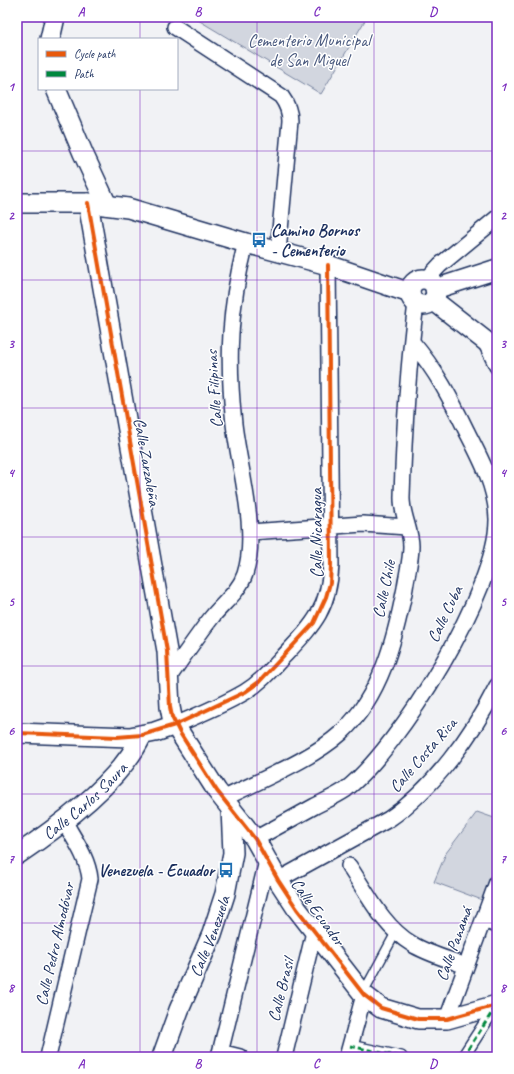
<svg xmlns="http://www.w3.org/2000/svg" width="514" height="1074" font-family="Caveat,sans-serif">
  <style>
    .green { fill: #d2d6df; stroke: #76829e }
    .lines { fill: none; stroke-linecap: round; stroke-linejoin: round }
    .service-casing { stroke: #1b2f5e; stroke-width: 11 }
    .pedestrian-casing { stroke: #1b2f5e; stroke-width: 14 }
    .minor-casing { stroke: #1b2f5e; stroke-width: 18 }
    .tertiary-casing { stroke: #1b2f5e; stroke-width: 22 }
    .service { stroke: #fff; stroke-width: 8 }
    .pedestrian { stroke: #fff; stroke-width: 11 }
    .minor { stroke: #fff; stroke-width: 15 }
    .tertiary { stroke: #fff; stroke-width: 19 }
    .quiet { stroke: #00873e; stroke-width: 3; stroke-dasharray: 6 3; stroke-linecap: butt }
    .cycleway-casing { stroke: #fff; stroke-width: 6 }
    .cycleway { stroke: #e8590c; stroke-width: 4 }
    .grid { fill: none; stroke: #7b2cbf; stroke-width: 1; stroke-opacity: 0.55 }
    .labels { text-anchor: middle; dominant-baseline: central; stroke-width: 3; stroke-linejoin: round; paint-order: stroke }
    .park-label { font-size: 17px; fill: #49597e; stroke: #fff }
    .poi-label { font-size: 17px; font-weight: bold; fill: #1b2f5e; stroke: #fff; text-anchor: start }
    .street-label { font-size: 17px; fill: #1b2f5e; stroke: #fff }
    .neatline { fill: none; stroke: #7b2cbf; stroke-width: 1.5 }
    .grid-label { font-size: 13px; text-anchor: middle; font-weight: bold; fill: #7b2cbf }
  </style>
  <rect width="100%" height="100%" fill="#f1f2f5"/>
  <filter id="ink" filterUnits="userSpaceOnUse"><feTurbulence type="fractalNoise" baseFrequency=".025" numOctaves="2"/><feDisplacementMap in="SourceGraphic" scale="8" xChannelSelector="R" yChannelSelector="G"/><feConvolveMatrix kernelMatrix="1 2 1 2 8 2 1 2 1" color-interpolation-filters="sRGB"/></filter>
  <g filter="url(#ink)">
    <path class="green" d="M193,17h174l-46,77z
      M477,812l20,7v42l-15,39 -48,-18 12,-29z"/>
    <g class="lines">
      <defs>
        <path id="service" d="M363,993l33,-61"/>
        <path id="pedestrian" d="M350,1046l51,11
          M463,1057l33,-51"/>
        <path id="minor" d="M175,27l106,69c6,8 9,15 9,25l-12,131
          M427,279l13,-14 57,-47
          M485,341l12,25
          M250,532l113,-8 44,3
          M169,677c14,-20 28,-41 43,-60 11,-14 27,-25 33,-43 14,-42 -6,-106 -11,-150 -7,-66 -5,-117 12,-181
          M175,725c24,-10 48,-20 70,-33 15,-9 26,-22 38,-35 30,-32 46,-47 48,-92l-3,-300
          M223,799c37,-19 88,-39 118,-66 40,-37 54,-94 64,-145 2,-14 6,-28 6,-42 0,-17 -10,-32 -9,-50 2,-64 6,-129 14,-193
          M255,839c20,-11 40,-22 60,-33 10,-5 21,-10 30,-16 54,-41 153,-202 152,-271 -1,-32 -16,-60 -30,-87 -16,-33 -31,-62 -55,-90
          M349,866c18,27 34,61 63,78 16,10 36,15 54,22
          M278,880l111,-61c44,-30 84,-85 108,-133
          M483,920l14,5
          M447,1019l50,-137
          M220,1052l20,5
          M48,1057l42,-178c-2,-21 -16,-40 -26,-58
          M219,1057l48,-196
          M284,1057l30,-125
          M347,1057l17,-62"/>
        <g id="tertiary">
          <path d="M50,39l5,-22"/>
          <path d="M56,89l27,64 24,52"/>
          <path d="M17,203h71l40,5 118,35 82,22 82,28"/>
          <path d="M88,203l79,448 3,56 2,10 8,16 37,58 38,48 23,41 19,29 67,86 17,13 37,11h29l50,-14"/>
          <circle cx="423" cy="292" r="13"/>
          <path d="M435,289l62,-20"/>
          <path d="M433,300l64,50"/>
          <path d="M17,733l113,4 25,-5 20,-7"/>
          <path id="s1" d="M17,855c40,-27 105,-75 125,-120"/>
          <path id="s2" d="M162,1057l17,-47 33,-76 13,-40 8,-41 -2,-44"/>
        </g>
      </defs>
      <use href="#service" class="service-casing"/>
      <use href="#pedestrian" class="pedestrian-casing"/>
      <use href="#minor" class="minor-casing"/>
      <use href="#tertiary" class="tertiary-casing"/>
      <use href="#service" class="service"/>
      <use href="#pedestrian" class="pedestrian"/>
      <use href="#minor" class="minor"/>
      <use href="#tertiary" class="tertiary"/>
      <path class="quiet" d="M350,1046l51,11
        M463,1057l34,-52"/>
      <defs>
        <path id="cycleway" d="M88,203l79,448 3,56 2,10 8,16 37,58 38,48 23,41 19,29 67,86 17,13 37,11h29l50,-14
          M17,733l100,4 25,-2 33,-10 70,-33 14,-10 55,-59 12,-26 4,-14 1,-18 -3,-300"/>
      </defs>
      <use href="#cycleway" class="cycleway-casing"/>
      <use href="#cycleway" class="cycleway"/>
    </g>
  </g>
  <path class="grid" d="M140,17v22M257,17v1040M374,17v1040M140,89v968M17,151h480M17,280h480M17,408h480M17,537h480M17,666h480M17,794h480M17,923h480"/>
  <defs>
    <symbol id="bus-bare" viewBox="-9 -9 18 18"><path d="M-5-6H5V4H4V6H2V4H-2V6H-4V4H-5ZM-3.5-4V0h7V-4ZM-3.5 1.2v1.5H-2V1.2ZM2 1.2v1.5H3.5V1.2Z" fill="#1f6fb2" stroke="#fff" stroke-width="2.5" paint-order="stroke"/></symbol>
  </defs>
  <g fill-rule="evenodd">
    <use href="#bus-bare" x="248" y="229" width="22" height="22"/>
    <use href="#bus-bare" x="215" y="859" width="22" height="22"/>
  </g>
  <g class="labels">
    <g class="park-label">
      <text x="309" y="40">Cementerio Municipal<tspan x="309" dy="20">de San Miguel</tspan></text>
    </g>
    <g class="poi-label">
      <text x="271" y="230">Camino Bornos<tspan x="271" dy="20">- Cementerio</tspan></text>
      <text x="214" y="870" text-anchor="end">Venezuela - Ecuador</text>
    </g>
    <g class="street-label">
      <text transform="translate(214 389) rotate(-94)">Calle Filipinas</text>
      <text transform="translate(147 462) rotate(80)">Calle Zarzaleña</text>
      <text transform="translate(316 533) rotate(-90)">Calle Nicaragua</text>
      <text transform="translate(384 589) rotate(-78)">Calle Chile</text>
      <text transform="translate(445 614) rotate(-64)">Calle Cuba</text>
      <text transform="translate(423 755) rotate(-49)">Calle Costa Rica</text>
      <text stroke="none"><textPath href="#s1" startOffset="87">Calle Carlos Saura</textPath></text>
      <text transform="translate(318 912) rotate(54)">Calle Ecuador</text>
      <text stroke="none"><textPath href="#s2" startOffset="130">Calle Venezuela</textPath></text>
      <text transform="translate(55 944) rotate(-77)">Calle Pedro Almodóvar</text>
      <text transform="translate(454 944) rotate(-70)">Calle Panamá</text>
      <text transform="translate(281 990) rotate(-76)">Calle Brasil</text>
    </g>
  </g>
  <rect width="514" height="1074" fill="none" stroke="#fff" stroke-width="44"/>
  <rect x="38" y="38" width="140" height="52" fill="#ffffff" stroke="#a4acbf"/>
  <rect x="46" y="51" width="20" height="6" fill="#e8590c" stroke="#a4acbf"/>
  <text x="74" y="58" font-size="12" fill="#1b2f5e">Cycle path</text>
  <rect x="46" y="71" width="20" height="6" fill="#00873e" stroke="#a4acbf"/>
  <text x="74" y="78" font-size="12" fill="#1b2f5e">Path</text>
  <rect x="22" y="22" width="470" height="1030" class="neatline"/>
  <g class="grid-label">
    <text x="81" y="16">A</text>
    <text x="198" y="16">B</text>
    <text x="316" y="16">C</text>
    <text x="433" y="16">D</text>
    <text x="11" y="91">1</text>
    <text x="503" y="91">1</text>
    <text x="11" y="220">2</text>
    <text x="503" y="220">2</text>
    <text x="11" y="348">3</text>
    <text x="503" y="348">3</text>
    <text x="11" y="477">4</text>
    <text x="503" y="477">4</text>
    <text x="11" y="606">5</text>
    <text x="503" y="606">5</text>
    <text x="11" y="735">6</text>
    <text x="503" y="735">6</text>
    <text x="11" y="863">7</text>
    <text x="503" y="863">7</text>
    <text x="11" y="992">8</text>
    <text x="503" y="992">8</text>
    <text x="81" y="1068">A</text>
    <text x="198" y="1068">B</text>
    <text x="316" y="1068">C</text>
    <text x="433" y="1068">D</text>
  </g>
</svg>
